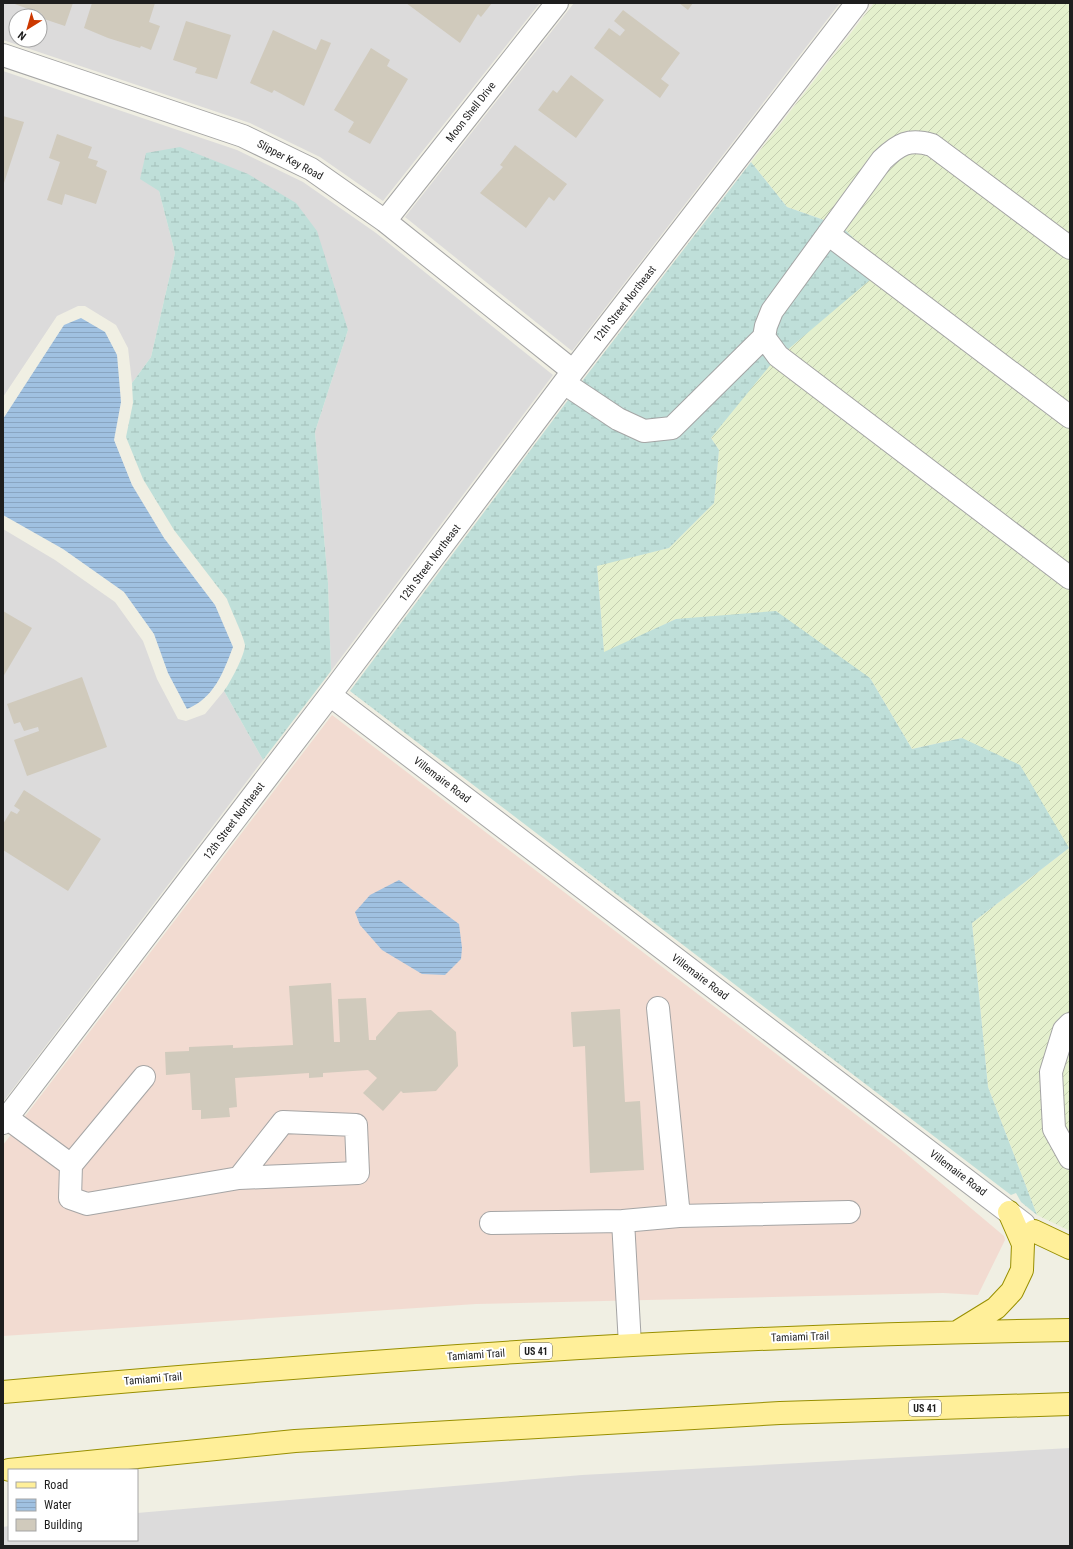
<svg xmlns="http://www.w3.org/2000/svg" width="1073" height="1549" font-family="'Roboto Condensed',sans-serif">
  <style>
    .residential { fill: #dcdbdb; fill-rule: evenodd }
    .commercial { fill: #f2dbd1 }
    .farmland { fill: url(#farmland-furrows) }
    .wetland { fill: url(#wetland-marsh) }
    .water { fill: url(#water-rules) }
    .building { fill: #d0cabc }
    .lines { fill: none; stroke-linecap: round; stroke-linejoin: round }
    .minor-casing { stroke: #a5a5a5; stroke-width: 24 }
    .major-casing { stroke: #988f00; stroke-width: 24 }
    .minor { stroke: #fff; stroke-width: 22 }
    .major { stroke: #ffef99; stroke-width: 22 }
    .labels { text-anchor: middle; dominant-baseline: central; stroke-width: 4; stroke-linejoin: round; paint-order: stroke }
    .shield { fill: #fff; stroke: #626262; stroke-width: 1 }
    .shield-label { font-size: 10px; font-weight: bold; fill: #1e1e1e }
    .street-label { font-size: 11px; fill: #1e1e1e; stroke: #fff }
  </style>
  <defs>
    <pattern id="farmland-furrows" width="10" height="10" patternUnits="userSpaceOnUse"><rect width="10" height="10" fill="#e4f0cd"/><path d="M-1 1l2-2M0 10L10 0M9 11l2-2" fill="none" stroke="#c3cdb0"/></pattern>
    <pattern id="wetland-marsh" width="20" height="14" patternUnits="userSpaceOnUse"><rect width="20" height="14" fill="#bfdfd9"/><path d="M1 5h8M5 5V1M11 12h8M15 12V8" fill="none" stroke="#a4bfba"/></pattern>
    <pattern id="water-rules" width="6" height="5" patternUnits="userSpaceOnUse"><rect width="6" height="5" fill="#a0c1e1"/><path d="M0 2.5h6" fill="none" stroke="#89a5c1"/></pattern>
  </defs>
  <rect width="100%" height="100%" fill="#f0efe3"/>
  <path class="residential" d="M3,3h537l-157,198 -63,-44 -70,-34 -247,-83zM16,16h24v24h-24z
    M574,3h266l-268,348 -167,-134z
    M3,71l234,79 66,32 73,51 177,142 -222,296 -3,-88 -13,-151 33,-102 -189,-139 16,62 -24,104 -19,26 -4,-35 -12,-23 -31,-19h-7l-21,10 -54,81z
    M3,529l52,31 60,42 28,39 14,38 21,40 8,2 19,-7 19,-23 39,69 -260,342z
    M1070,1448v98h-1067v-19l6,-1v14h128v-27l445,-38z"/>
  <path class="commercial" d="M332,715l565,431 107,90 1,4 -27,55 -35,-2 -467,11 -473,32v-191z"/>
  <path class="farmland" d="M874,3h196v1228l-33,-16 -49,-128 -16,-164 97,-75 -107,-110 -50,11 -42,-71 -194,-59 -72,34 -7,-88 72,-17 45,-45 5,-53 -8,-12 130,-212 -54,-19 -36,-45z"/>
  <path class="wetland" d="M180,147l68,27 48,29 21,28 31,99 -33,102 13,151 3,88 -68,89 -39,-69c6,-8 21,-36 21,-46 -1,-8 -15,-37 -18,-46l-53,-69 -31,-51 -17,-42 7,-34 -1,-20 19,-26 24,-104 -16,-62 -19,-12 6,-26z
    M751,162l36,45 54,19 43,42 -112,95 -61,75 8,12 -5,53 -45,45 -72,18 7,86 72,-33 100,-8 94,67 42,71 50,-11 58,27 49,83 -97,75 16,164 49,128 -16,-13 -5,-9 -5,2 -661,-504 233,-311z"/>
  <path class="water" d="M81,318l24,14 12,23 4,47 -7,38 18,45 32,53 51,67 18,42c-10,26 -19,51 -46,62l-19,-36 -14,-39 -30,-42 -61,-43 -60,-34v-96l61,-94z
    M399,880l60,44 3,24 -1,11 -16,16 -23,-1 -40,-24 -22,-25 -5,-13 15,-17z"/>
  <path class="building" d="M12,3h61l-8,23 -24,-8 1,-4z
    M92,3h63l-6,19 11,4 -9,24 -10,-4 -1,2 -32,-10 -24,-10z
    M406,3h86l-11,14 -3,-3 -18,29z
    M679,3h14l-5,7z
    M623,10l57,43 -19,26 8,6 -9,13 -66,-50 15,-20 11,8 5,-6 -11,-9z
    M186,21l45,14 -14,44 -22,-6 2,-5 -24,-8z
    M273,30l43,20 5,-11 10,4 -27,63 -30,-16 -2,3 -22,-10z
    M371,48l19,12 -3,6 21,13 -38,65 -22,-12 6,-10 -20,-12z
    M571,75l33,25 -28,38 -38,-28 15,-20 4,3z
    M3,116l21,6 -21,64z
    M57,134l35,13 -4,11 10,3 -2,5 11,5 -11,33 -31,-10 -3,11 -15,-5 13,-38 -11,-4z
    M515,145l52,39 -13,17 -5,-4 -23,31 -46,-35 23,-26 -3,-2z
    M3,611l29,17 -29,49z
    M82,677l25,70 -80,29 -13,-36 25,-9 -1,-4 -14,4 -4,-9 -6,2 -7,-20z
    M24,790l77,49 -33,52 -65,-41v-26l8,-13 6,3 3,-4 -6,-4z
    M331,983l3,59h6l-2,-43 28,-1 3,42h7v-3l22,-25 33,-2 25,22 2,34 -22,25 -33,2 -2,-2 -18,20 -20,-18 14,-15 -9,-8 -45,3v4l-14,1v-5l-74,5 2,29 -8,1 1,9 -29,2v-9h-9l-2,-37 -24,2 -1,-23 24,-1v-4l44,-2v3l60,-3 -4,-59z
    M620,1009l5,93 15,-1 4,69 -54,3 -5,-127 -12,1 -2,-35z"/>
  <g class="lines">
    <defs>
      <path id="minor" d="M3,55l240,81 68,33 74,52 188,150
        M385,221l172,-218
        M828,234l242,183
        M1070,248l-138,-103c-23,-7 -33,-1 -50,15l-110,151 -6,15 -2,11 14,19 292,222
        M564,383l54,36 26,12 28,-3 92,-91
        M330,695l694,529
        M658,1008l21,208
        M1070,1024l-6,6 -13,42 3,57 16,29
        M144,1077l-73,88 -1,33 17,6 152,-26 119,-5 -2,-48 -73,-3 -44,56
        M7,1118l64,47
        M3,1123l327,-428 243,-324 284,-368
        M623,1221l56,-5 170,-4
        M491,1223l132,-2 7,124"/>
      <path id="major" d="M1034,1231l36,17
        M957,1332l39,-24 16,-17 10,-21 1,-26 -14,-32
        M3,1392c171,-15 343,-29 514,-40 184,-12 369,-19 553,-22
        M9,1470l286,-29 485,-28 290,-9"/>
    </defs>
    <use href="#minor" class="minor-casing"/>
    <use href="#major" class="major-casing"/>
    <use href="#minor" class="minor"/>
    <use href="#major" class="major"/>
  </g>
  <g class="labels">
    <g class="shield">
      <rect x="520" y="1343" width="32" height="16" rx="3"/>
      <rect x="909" y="1400" width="32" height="16" rx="3"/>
    </g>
    <g class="shield-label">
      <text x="536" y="1351">US 41</text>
      <text x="925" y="1408">US 41</text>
    </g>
    <g class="street-label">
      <text transform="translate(471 112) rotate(-52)">Moon Shell Drive</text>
      <text transform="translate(290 160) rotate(28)">Slipper Key Road</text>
      <text transform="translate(625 304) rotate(-52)">12th Street Northeast</text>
      <text transform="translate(430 563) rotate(-53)">12th Street Northeast</text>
      <text transform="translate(442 780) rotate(37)">Villemaire Road</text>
      <text transform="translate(234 821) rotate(-53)">12th Street Northeast</text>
      <text transform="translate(700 977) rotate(37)">Villemaire Road</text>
      <text transform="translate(958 1173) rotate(37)">Villemaire Road</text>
      <text transform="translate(800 1337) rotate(-2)">Tamiami Trail</text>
      <text transform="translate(476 1355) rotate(-4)">Tamiami Trail</text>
      <text transform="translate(153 1379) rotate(-5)">Tamiami Trail</text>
    </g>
  </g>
  <rect width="1073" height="1549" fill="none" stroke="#1e1e1e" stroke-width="8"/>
  <rect x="8" y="1469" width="130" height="72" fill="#ffffff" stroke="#a5a5a5"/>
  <rect x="16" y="1482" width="20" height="6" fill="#ffef99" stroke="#a5a5a5"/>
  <text x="44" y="1489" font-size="12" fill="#1e1e1e">Road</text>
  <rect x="16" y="1499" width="20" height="12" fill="url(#water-rules)" stroke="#a5a5a5"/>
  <text x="44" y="1509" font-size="12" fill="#1e1e1e">Water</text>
  <rect x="16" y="1519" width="20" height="12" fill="#d0cabc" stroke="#a5a5a5"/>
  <text x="44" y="1529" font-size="12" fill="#1e1e1e">Building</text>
  <g transform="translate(28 28) rotate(217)"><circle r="19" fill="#ffffff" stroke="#a5a5a5"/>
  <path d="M0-3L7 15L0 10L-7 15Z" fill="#cc3800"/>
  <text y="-6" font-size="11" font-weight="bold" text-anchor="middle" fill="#1e1e1e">N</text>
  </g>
</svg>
